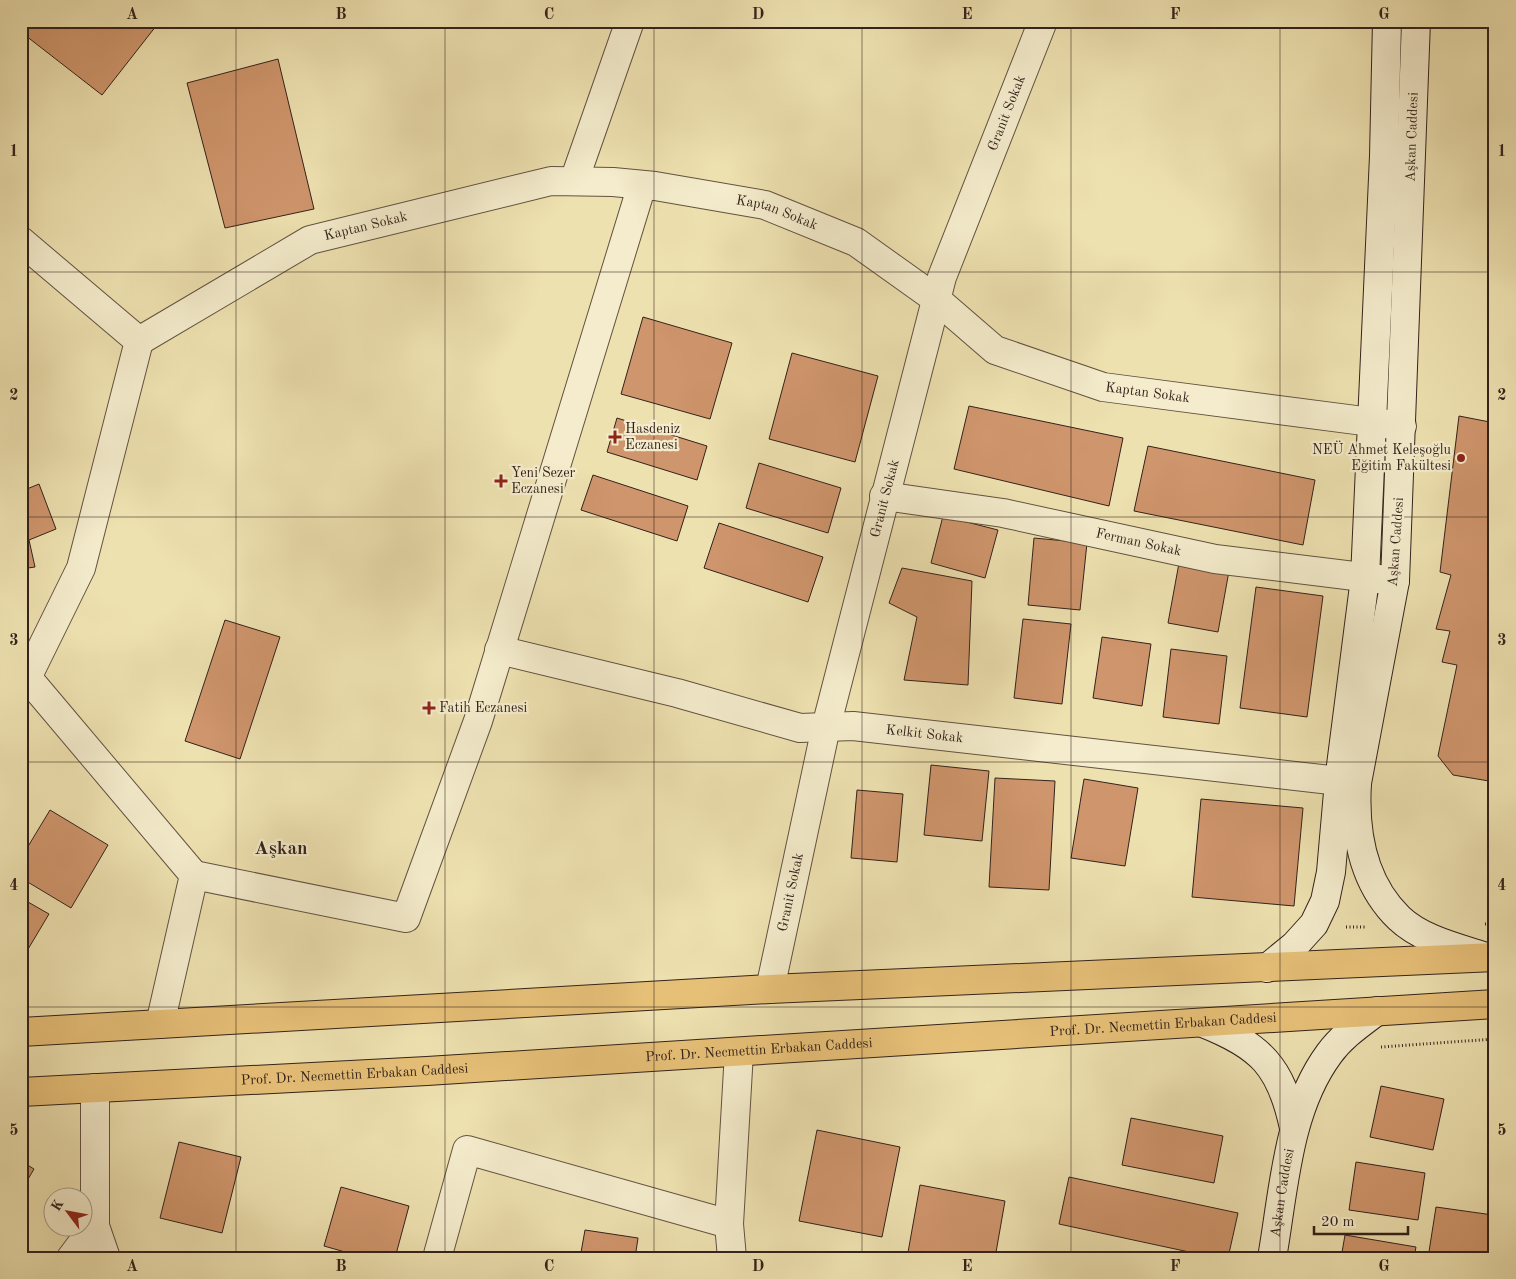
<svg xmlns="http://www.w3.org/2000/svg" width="1516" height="1279" font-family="'Old Standard TT',serif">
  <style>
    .building { fill: #cf956c; stroke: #33221b }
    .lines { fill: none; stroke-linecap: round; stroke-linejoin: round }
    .street-casing { stroke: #625240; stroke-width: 30 }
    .secondary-casing { stroke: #33221b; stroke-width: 30 }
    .primary-casing { stroke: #33221b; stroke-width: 30 }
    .path { stroke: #33221b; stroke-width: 3; stroke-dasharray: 1 2.5; stroke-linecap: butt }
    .street { stroke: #f4eccc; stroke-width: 28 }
    .secondary { stroke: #f4eccc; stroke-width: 28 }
    .primary { stroke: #e7c078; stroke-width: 28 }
    .grid { fill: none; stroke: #33221b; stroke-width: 1; stroke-opacity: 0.55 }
    .poi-dot { fill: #8f2418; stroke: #f4eccc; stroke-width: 2 }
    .labels { text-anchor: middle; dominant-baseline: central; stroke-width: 4.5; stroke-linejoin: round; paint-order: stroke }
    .street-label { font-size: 14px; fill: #33221b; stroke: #f4eccc }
    .poi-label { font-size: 14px; fill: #33221b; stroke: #f4eccc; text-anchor: start }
    .district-label { font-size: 19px; font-weight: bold; fill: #33221b; stroke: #f4eccc }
    .neatline { fill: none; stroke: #33221b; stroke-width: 2 }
    .grid-label { font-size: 16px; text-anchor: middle; font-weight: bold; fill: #33221b }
  </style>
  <rect width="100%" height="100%" fill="#eee1b0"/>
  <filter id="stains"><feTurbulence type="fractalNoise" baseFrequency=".004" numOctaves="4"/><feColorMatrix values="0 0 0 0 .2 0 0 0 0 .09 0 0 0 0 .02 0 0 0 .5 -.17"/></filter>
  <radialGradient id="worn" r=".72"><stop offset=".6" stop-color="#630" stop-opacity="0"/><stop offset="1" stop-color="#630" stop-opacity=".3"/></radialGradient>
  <path class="building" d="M27,21h133l-58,74 -81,-63z
    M278,59l36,150 -89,19 -38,-145z
    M643,317l89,26 -22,76 -89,-25z
    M792,353l86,23 -23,86 -86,-23z
    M969,406l154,32 -14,68 -155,-37z
    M1459,416l36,7v359l-42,-7 -15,-19 19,-91 -15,-3 8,-31 -14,-2 15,-54 -11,-3z
    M617,418l90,28 -10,34 -90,-28z
    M1148,446l167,34 -12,65 -169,-34z
    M759,463l82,25 -13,45 -82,-25z
    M593,475l95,31 -11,35 -96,-31z
    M39,484l17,45 -27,11 6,27 -14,2v-80l1,2z
    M943,516l55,14 -13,48 -54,-15z
    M719,523l104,34 -15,45 -104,-34z
    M1034,538l53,5 -7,67 -52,-5z
    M1179,563l50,8 -11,61 -50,-9z
    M902,568l70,13 -4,104 -64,-5 13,-63 -28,-14z
    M1256,587l67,9 -16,121 -67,-9z
    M1023,619l48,5 -9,80 -48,-6z
    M225,620l55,17 -40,122 -55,-18z
    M1102,637l49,7 -9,62 -49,-8z
    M1171,649l56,7 -8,68 -56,-7z
    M931,765l58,6 -7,70 -58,-6z
    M995,778l60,3 -6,109 -60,-3z
    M1084,779l54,9 -13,78 -54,-8z
    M857,790l46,4 -6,68 -46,-4z
    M1201,799l102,9 -9,98 -102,-9z
    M50,810l58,35 -37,63 -50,-30v-20z
    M21,898l28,16 -28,47z
    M1381,1086l63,13 -11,51 -63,-13z
    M1131,1118l92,18 -9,47 -92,-18z
    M817,1130l83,17 -18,90 -83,-16z
    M179,1142l62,15 -19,76 -62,-15z
    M21,1161l13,8 -13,22z
    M1356,1162l69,11 -7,47 -69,-10z
    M1069,1177l169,36 -10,45h-11l-158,-34z
    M920,1185l85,16 -10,57h-88z
    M341,1187l68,19 -14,52h-29l-42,-12z
    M1436,1207l57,8 -6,43h-59z
    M585,1230l53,8 -3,20h-55z
    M1345,1235l71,12 -2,11h-73z
    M197,1252l33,6h-34z
    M661,1253h45v5h-45z"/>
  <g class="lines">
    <defs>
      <g id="street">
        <path d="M574,181l56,-160"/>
        <path d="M21,241l118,100 -58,227 -60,122"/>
        <path id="s1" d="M139,341l171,-101 241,-59 62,1 42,4 110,19 91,37 80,57 59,51 108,37 299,39"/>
        <path id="s2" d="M884,496l119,17 212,46 180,22"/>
        <path id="s3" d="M499,650l178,43 123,35 53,-2 504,57"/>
        <path d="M21,670l173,205 -34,149"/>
        <path d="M194,875l212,43 72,-197 164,-536"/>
        <path id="s4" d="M770,989l56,-262 116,-450 101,-256"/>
        <path d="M95,1088v138l11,32"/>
        <path d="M71,1258l24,-32"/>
        <path d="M437,1258l30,-108 262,74"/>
        <path d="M732,1258l-3,-34 10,-172"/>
      </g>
      <g id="secondary">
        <path d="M1416,21l-21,560 -38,202c-3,49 5,99 42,135 22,21 56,29 84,38"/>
        <path d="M1267,968l28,-23 19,-21 11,-23 6,-29 8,-91 26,-203 19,-422 3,-135"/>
        <path d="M1203,1023c58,23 78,43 91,105"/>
        <path id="s5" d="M1272,1258c12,-68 15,-147 57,-204 13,-18 31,-30 48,-43"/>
      </g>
      <g id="primary">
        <path d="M21,1032l749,-43 725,-32"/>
        <path id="s6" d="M21,1092l406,-21 1068,-67"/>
      </g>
    </defs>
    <use href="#street" class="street-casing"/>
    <use href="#secondary" class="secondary-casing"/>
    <use href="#primary" class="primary-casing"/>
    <path class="path" d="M1485,924l10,-1
      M1346,927h21
      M1381,1047l114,-8"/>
    <use href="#street" class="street"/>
    <use href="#secondary" class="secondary"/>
    <use href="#primary" class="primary"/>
  </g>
  <path class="grid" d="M236,21v1237M445,21v1237M654,21v1237M862,21v1237M1071,21v1237M1280,21v1237M21,272h1474M21,517h1474M21,762h1474M21,1007h1474"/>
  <g class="poi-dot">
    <path d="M612.5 429.5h5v5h5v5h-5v5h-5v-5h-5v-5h5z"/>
    <circle cx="1461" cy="458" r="5"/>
    <path d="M498.5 473.5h5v5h5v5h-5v5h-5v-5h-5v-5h5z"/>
    <path d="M426.5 700.5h5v5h5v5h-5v5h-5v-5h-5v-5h5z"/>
  </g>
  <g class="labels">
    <g class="street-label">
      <text stroke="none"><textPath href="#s4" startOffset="909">Granit Sokak</textPath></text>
      <text transform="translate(1412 137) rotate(-88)">Aşkan Caddesi</text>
      <text stroke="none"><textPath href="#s1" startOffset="676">Kaptan Sokak</textPath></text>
      <text stroke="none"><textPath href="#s1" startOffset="256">Kaptan Sokak</textPath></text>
      <text stroke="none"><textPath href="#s1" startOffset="1096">Kaptan Sokak</textPath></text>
      <text stroke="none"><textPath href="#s4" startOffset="504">Granit Sokak</textPath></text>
      <text transform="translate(1396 542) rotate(-86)">Aşkan Caddesi</text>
      <text stroke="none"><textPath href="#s2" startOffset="259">Ferman Sokak</textPath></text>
      <text stroke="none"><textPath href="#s3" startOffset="436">Kelkit Sokak</textPath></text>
      <text stroke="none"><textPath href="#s4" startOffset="99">Granit Sokak</textPath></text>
      <text stroke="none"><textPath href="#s6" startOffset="1144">Prof. Dr. Necmettin Erbakan Caddesi</textPath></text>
      <text stroke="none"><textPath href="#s6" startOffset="739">Prof. Dr. Necmettin Erbakan Caddesi</textPath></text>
      <text stroke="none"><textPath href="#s6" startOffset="334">Prof. Dr. Necmettin Erbakan Caddesi</textPath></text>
      <text stroke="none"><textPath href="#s5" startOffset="66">Aşkan Caddesi</textPath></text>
    </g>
    <g class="poi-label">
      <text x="625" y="429">Hasdeniz<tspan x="625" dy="16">Eczanesi</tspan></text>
      <text x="1451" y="450" text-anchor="end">NEÜ Ahmet Keleşoğlu<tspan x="1451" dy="16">Eğitim Fakültesi</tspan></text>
      <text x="511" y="473">Yeni Sezer<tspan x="511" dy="16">Eczanesi</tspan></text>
      <text x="439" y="708">Fatih Eczanesi</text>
    </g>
    <g class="district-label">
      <text x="281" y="849">Aşkan</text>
    </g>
  </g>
  <rect width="1516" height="1279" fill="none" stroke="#eee1b0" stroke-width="55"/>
  <g transform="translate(68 1212) rotate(302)"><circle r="24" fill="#f4eccc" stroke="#a79b85"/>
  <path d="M0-4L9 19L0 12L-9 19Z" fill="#8f2418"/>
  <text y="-8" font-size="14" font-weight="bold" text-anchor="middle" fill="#33221b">K</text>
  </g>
  <path d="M1314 1226v8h94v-8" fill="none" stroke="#33221b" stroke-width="2.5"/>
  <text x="1321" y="1226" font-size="15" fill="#33221b" stroke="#f4eccc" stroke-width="4" paint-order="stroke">20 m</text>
  <rect x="28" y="28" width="1460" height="1224" class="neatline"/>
  <g class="grid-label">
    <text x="132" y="19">A</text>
    <text x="341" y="19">B</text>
    <text x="549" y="19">C</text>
    <text x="758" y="19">D</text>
    <text x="967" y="19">E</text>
    <text x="1175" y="19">F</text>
    <text x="1384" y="19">G</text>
    <text x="14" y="156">1</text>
    <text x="1502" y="156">1</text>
    <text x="14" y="400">2</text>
    <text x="1502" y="400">2</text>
    <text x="14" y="645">3</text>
    <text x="1502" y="645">3</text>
    <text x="14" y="890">4</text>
    <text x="1502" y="890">4</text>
    <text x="14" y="1135">5</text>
    <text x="1502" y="1135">5</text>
    <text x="132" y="1271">A</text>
    <text x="341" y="1271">B</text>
    <text x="549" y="1271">C</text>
    <text x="758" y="1271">D</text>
    <text x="967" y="1271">E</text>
    <text x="1175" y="1271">F</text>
    <text x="1384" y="1271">G</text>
  </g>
  <rect width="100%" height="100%" filter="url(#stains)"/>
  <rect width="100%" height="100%" fill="url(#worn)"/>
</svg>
